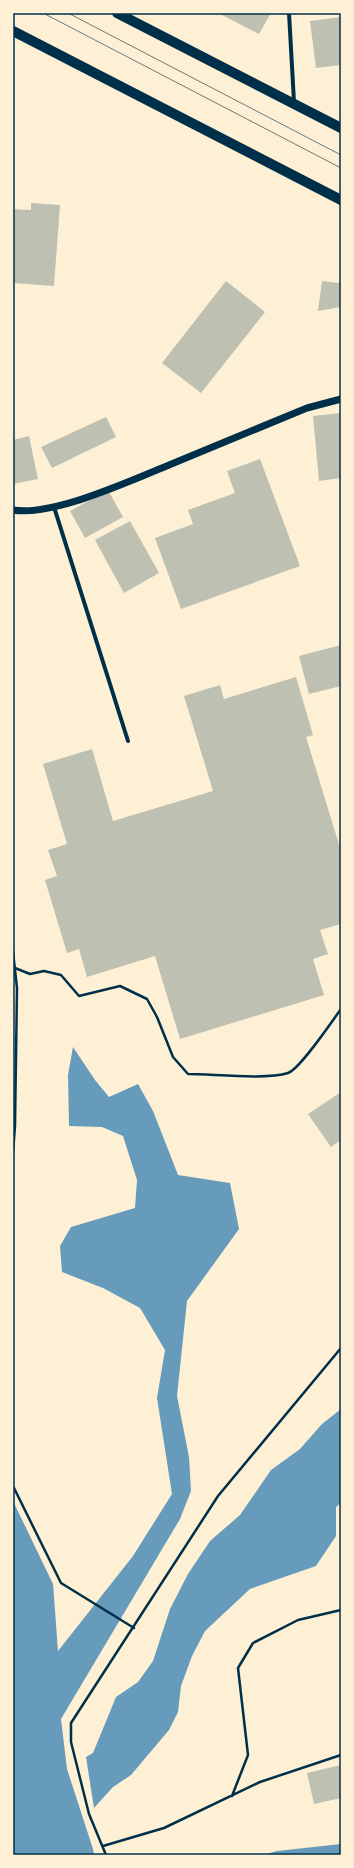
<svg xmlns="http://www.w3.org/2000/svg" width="354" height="1868" font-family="'Noto Serif',serif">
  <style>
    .water { fill: #669bbc }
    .building { fill: #bec0b2 }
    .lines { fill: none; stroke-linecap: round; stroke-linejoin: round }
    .path { stroke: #003049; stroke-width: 2.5 }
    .minor { stroke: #003049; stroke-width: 4 }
    .tertiary { stroke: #003049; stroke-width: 7 }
    .primary { stroke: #003049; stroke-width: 10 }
    .tram { stroke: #657d81; stroke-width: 1 }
    .neatline { fill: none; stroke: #003049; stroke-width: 1.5 }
  </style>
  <rect width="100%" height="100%" fill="#fdf0d5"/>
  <path class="water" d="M73,1047l22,33 14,17 29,-13 15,27 25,64 52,8 9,46 -52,72 -10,95 12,61 2,34 -11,28 -119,200 6,50 26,80 1,6h-81v-354l40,83 5,67 75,-95 39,-62 -15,-96 8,-48 -25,-42 -37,-20 -41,-16 -2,-26 11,-19 64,-19 2,-28 -14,-44 -21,-9 -33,-1 -1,-51z
    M341,1409v94l-5,4v29l-20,30 -66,23 -45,42 -13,25 -11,30 -3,26 -9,18 -38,45 -18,12 -19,21 -8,-51 7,-4 23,-56 22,-15 15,-21 17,-52 18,-35 22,-33 30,-26 31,-45 29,-21 22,-25z
    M341,1844v11h-78l14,-4z"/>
  <path class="building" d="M218,13h53l-12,21z
    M341,17v48l-25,3 -6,-47z
    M31,203l29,2 -6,81 -41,-3v-74l18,1z
    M341,280v27l-23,4 4,-30 16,2z
    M226,281l39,31 -64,81 -39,-30z
    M341,413v65l-22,3 -6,-65z
    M106,417l10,20 -64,31 -11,-21z
    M29,436l9,43 -25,5v-44z
    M260,459l40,107 -119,43 -26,-71 38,-14 -5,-14 47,-17 -8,-22z
    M108,490l15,27 -38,21 -15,-27z
    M130,521l29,52 -35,20 -29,-53z
    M341,645v41l-32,8 -10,-38z
    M296,677l17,58 -7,2 35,114v73l-21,6 8,24 -15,5 11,36 -144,44 -25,-83 -68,21 -8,-28 -12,4 -22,-73 12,-4 -9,-26 19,-6 -24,-80 49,-15 21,72 100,-30 -29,-95 36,-11 4,14z
    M341,1092v48l-10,7 -23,-33z
    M341,1765v33l-27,6 -7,-31z"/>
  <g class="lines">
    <path class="path" d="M13,952l4,36 -2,138 -2,27
      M15,968l15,6 14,-3 17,4 18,21 41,-10 27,13 10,18 16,40 15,17c25,0 78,6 100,-1 12,-4 44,-52 53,-64
      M13,1486l48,97 73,45
      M232,1796l16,-41 -10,-87 15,-25 45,-23 43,-10
      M103,1846l61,-18 96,-46 81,-27
      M106,1855l-17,-41 -18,-72v-19l147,-227 123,-148"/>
    <path class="minor" d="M289,13l5,89
      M54,507l74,234"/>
    <path class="tertiary" d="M13,510c39,7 119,-30 156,-45 46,-19 92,-38 138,-57l34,-9"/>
    <path class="primary" d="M117,13l224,115
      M13,31l328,169"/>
    <path class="tram" d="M43,13l298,155
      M68,13l273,142"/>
  </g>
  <rect width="354" height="1868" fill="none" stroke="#fdf0d5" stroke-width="28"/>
  <rect x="14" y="14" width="326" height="1840" class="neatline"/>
</svg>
